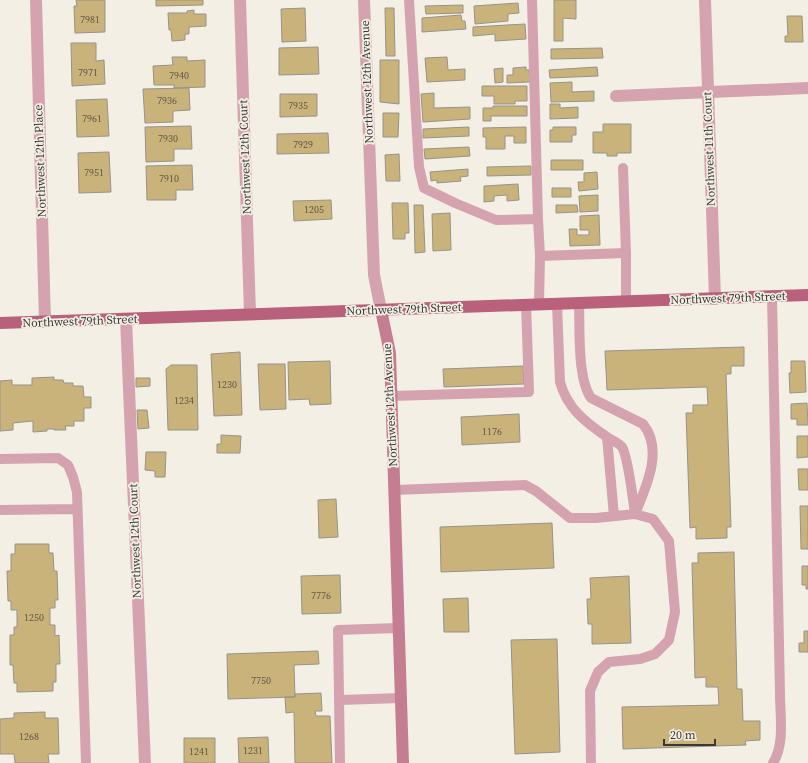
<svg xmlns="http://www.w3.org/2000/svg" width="808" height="763" font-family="'Source Serif 4',serif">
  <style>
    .building { fill: #cab37b; stroke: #969389 }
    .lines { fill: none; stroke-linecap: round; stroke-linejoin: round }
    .lane { stroke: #d5a3b0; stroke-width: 10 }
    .street { stroke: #d5a3b0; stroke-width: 12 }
    .secondary { stroke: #c57d92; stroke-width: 12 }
    .primary { stroke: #b8607c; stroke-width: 12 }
    .labels { text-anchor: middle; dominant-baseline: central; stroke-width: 3.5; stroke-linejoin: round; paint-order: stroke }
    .number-label { font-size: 10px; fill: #5f5846 }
    .street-label { font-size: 12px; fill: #3b3935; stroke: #f3efe5 }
  </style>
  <rect width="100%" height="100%" fill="#f3efe5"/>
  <path class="building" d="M76,0h29v32l-30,1 -1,-27h3z
    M156,0h47v5l-47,1z
    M554,0h22v19l-13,-1v23h-9z
    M518,3l1,10 -11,1v7l-33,3 -1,-18z
    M463,5v8l-37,1 -1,-8z
    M305,8l1,33 -24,1 -1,-33z
    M385,8h9l1,48h-9z
    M194,10v4h12v12l-17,1v7h-4v6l-13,1 -1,-11h-2l-1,-17h19v-2z
    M461,15l1,6h3l1,8 -44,3v-14z
    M787,16h15l1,26h-18v-6h3z
    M525,24l1,15 -31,2v-7l-22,2v-9z
    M71,43h25v18l8,-1 1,24 -33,2z
    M318,47l1,27 -40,1v-27z
    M602,48l1,10 -52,1v-10z
    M172,57h15v4l18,-1v27l-31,1v-3h-20l-1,-19 20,-1z
    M447,57l1,13 17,-1v11l-38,2 -2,-24z
    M380,60h19v44l-19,-2z
    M526,67v3h3l1,12 -23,1v-8h6v-7z
    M597,67l1,9 -48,2 -1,-8z
    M503,68v14l-8,1 -1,-14z
    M572,82v10l22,-1v10l-43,1 -1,-19z
    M482,86h45v15h-12v3h-21v-8h-12z
    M189,88l1,22 -17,1v11l-28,1 -2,-34z
    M434,93v15l36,-1v12l-47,3 -2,-28z
    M280,94h37v22l-37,1z
    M107,99l2,37 -32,1 -1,-37z
    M550,104h10v4l18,-1v11l-28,1z
    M493,106h34v10h-36v5h-8v-13h10z
    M383,113h16l-1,24h-15z
    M603,124h28v29h-14v3h-10v-3h-14v-21h10z
    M191,126l1,23h-18v12l-28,1 -1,-35z
    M469,127v9l-46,2v-9z
    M526,127v16h-12v-7h-9v13h-19v-12h-3v-9z
    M553,127h23v8h-4v7h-22v-12h3z
    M328,133l1,20 -52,1v-20z
    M469,147l1,9 -45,3 -1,-10z
    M109,152l2,40 -32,1 -1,-40z
    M399,154l1,27h-14l-1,-26z
    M551,160h32v10h-32z
    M192,165l1,25h-17v10h-29l-1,-34z
    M531,166v9l-44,1v-9z
    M468,169v7l-8,1 1,4 -24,2v-3l-6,1 -1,-9z
    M597,172l1,17 -19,2 -1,-9h6v-9z
    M518,184l1,16 -12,1v-6l-13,1v5l-10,1v-16z
    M552,188h19v9h-19z
    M598,195v16l-18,1 -1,-16z
    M331,200l1,19 -38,2 -1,-20z
    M392,203h16l1,30h-4v6h-12z
    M414,205h9l2,47 -10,1z
    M556,205h21l1,7 -22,1z
    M450,213l1,37 -18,1 -1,-37z
    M599,215l1,30 -30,1 -1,-17h8v6h12v-5h-9v-14z
    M744,347v19h-13v8h-5l5,153h-4v11l-31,1v-12l-6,1 -4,-115h7v-8h15l-1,-18 -100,3 -2,-39z
    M240,352l2,63 -28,1 -3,-62z
    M330,361l1,43 -21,1 -1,-6 -20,1 -1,-38z
    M791,361h14l1,31 -16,1 -1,-20h2z
    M258,364h27l1,45 -26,1z
    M171,365h26l1,65h-30l-2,-61z
    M523,366l1,18 -80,3 -1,-18z
    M54,377v3h9l1,3h9v3h10l1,11h7v11h-7v13h-10v5h-9l1,4h-12v-1h-7v2l-14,1v-11l-20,2v7l-13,1v-50l12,-1v5h20v-7z
    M136,378h14v8l-14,1z
    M807,403l1,22h-11v-6h-6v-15z
    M137,410h10l2,18 -11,1z
    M519,414l1,28 -58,3 -1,-28z
    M221,435l20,1 -1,17h-23v-9h4z
    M797,436h11v21l-11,1z
    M146,452h20l-1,25h-10v-6l-10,-1z
    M798,469h10v21h-9z
    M336,499l2,38 -19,1 -1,-38z
    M800,506h8v43h-7z
    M552,523l2,45 -113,4 -1,-45z
    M15,544h34v9h4l1,18h3l1,29h-3v8h-5v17h5v11l4,-1 1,29h-4v18h-3v9l-36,1v-9h-3l-1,-18h-3v-30h4v-8h3v-17h-6v-9h-3l-1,-30h4v-17h4z
    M734,552l3,137h5l1,32h17v19l-15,1 1,4 -123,4 -1,-42 97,-2 -1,-18h-12v-10l-11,1 -3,-115h6v-10z
    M802,566h6v23h-2v-4h-4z
    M340,575l1,38 -39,1 -1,-38z
    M629,576l2,67 -39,1v-20h-4l-1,-25h4l-1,-21z
    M468,598l1,34h-25l-1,-33z
    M804,631h4v21h-9v-9h5z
    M557,639l3,113 -45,2 -4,-114z
    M318,651l1,13 -25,1 1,32 -67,2 -1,-45z
    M321,693l1,18h-7l1,5h14l2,47h-37l-1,-51 -8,1 -1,-16h10v-3z
    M45,712v6h13l1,36h-11l1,9h-34l-1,-9h-14v-35l14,-1v-5z
    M268,737l1,26h-30l-1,-25z
    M184,738h31v25h-31z"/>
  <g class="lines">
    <path class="lane" d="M409,0l10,167 5,21 31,15 41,17 42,-1 -6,-219
      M623,168l3,85
      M538,219l2,37
      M772,296l8,398c0,22 5,50 -7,69
      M539,304l1,-48 86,-3v49
      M557,304l3,78c7,26 25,40 47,55 4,3 12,6 15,10 6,9 11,53 13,67 11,-27 29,-64 8,-90l-52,-26c-14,-20 -11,-70 -12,-95
      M391,396l138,-4 -3,-88
      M607,437l7,79
      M0,459l58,-1 10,7 5,12 4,15 9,271
      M395,490l130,-5 11,6 34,27h26l39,-4 18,5 16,22 6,71 -6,28 -14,14 -15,5 -31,3 -11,10 -8,19 1,72
      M0,510l77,-1
      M340,700l61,-2
      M340,763l-2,-133 60,-2"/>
    <path class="street" d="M36,0l9,322
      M240,0l10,314
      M364,0l10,275 7,35
      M705,0l10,299
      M616,96l192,-8
      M126,319l19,444"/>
    <path class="secondary" d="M381,310l9,43 13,410"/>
    <path class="primary" d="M0,323l808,-28"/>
  </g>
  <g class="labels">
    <g class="number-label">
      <text x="90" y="19">7981</text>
      <text x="88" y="72">7971</text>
      <text x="179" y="75">7940</text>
      <text x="167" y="100">7936</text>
      <text x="298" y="105">7935</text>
      <text x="92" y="118">7961</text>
      <text x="168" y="138">7930</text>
      <text x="303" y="144">7929</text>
      <text x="94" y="172">7951</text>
      <text x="169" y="178">7910</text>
      <text x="314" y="209">1205</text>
      <text x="227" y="384">1230</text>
      <text x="184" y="400">1234</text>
      <text x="492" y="431">1176</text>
      <text x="321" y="595">7776</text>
      <text x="34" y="617">1250</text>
      <text x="261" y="680">7750</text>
      <text x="29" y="736">1268</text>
      <text x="253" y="750">1231</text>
      <text x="199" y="751">1241</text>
    </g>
    <g class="street-label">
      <text transform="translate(367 82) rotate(-92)">Northwest 12th Avenue</text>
      <text transform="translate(709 149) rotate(-92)">Northwest 11th Court</text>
      <text transform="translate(245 157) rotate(-92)">Northwest 12th Court</text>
      <text transform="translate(40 161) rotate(-92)">Northwest 12th Place</text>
      <text transform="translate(728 298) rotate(-2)">Northwest 79th Street</text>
      <text transform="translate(404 309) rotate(-2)">Northwest 79th Street</text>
      <text transform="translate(80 321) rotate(-2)">Northwest 79th Street</text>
      <text transform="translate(390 405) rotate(-93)">Northwest 12th Avenue</text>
      <text transform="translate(135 541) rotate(-92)">Northwest 12th Court</text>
    </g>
  </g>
  <path d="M664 739v6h51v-6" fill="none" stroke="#3b3935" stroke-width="2"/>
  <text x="670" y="739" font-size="12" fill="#3b3935" stroke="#f3efe5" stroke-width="3" paint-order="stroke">20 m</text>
</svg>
